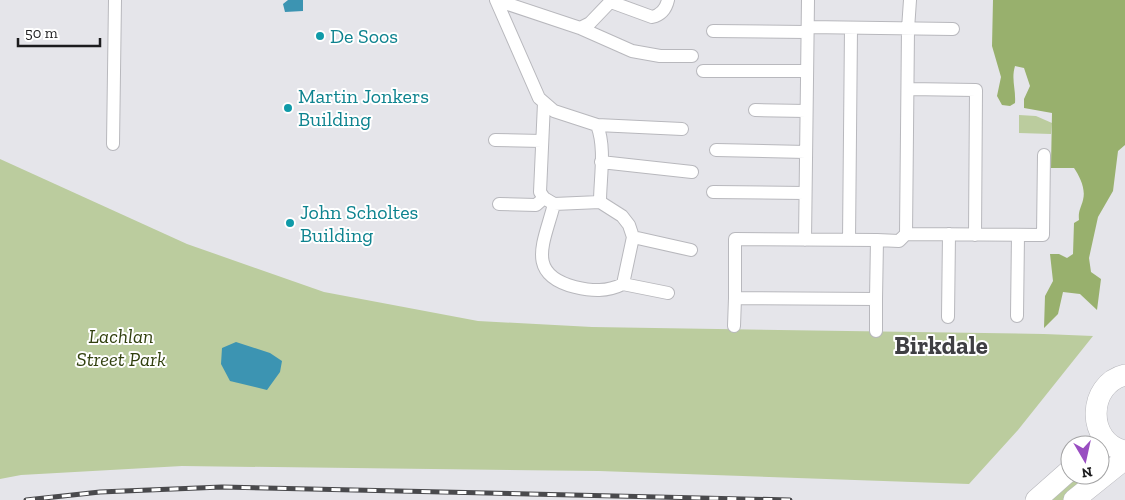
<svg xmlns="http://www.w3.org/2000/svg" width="1125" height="500" font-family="'Zilla Slab',serif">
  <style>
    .green { fill: #bbcc9e }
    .forest { fill: #98b06d }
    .water { fill: #3c94b2 }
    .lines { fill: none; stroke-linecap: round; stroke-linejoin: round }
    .minor-casing { stroke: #b8b8bd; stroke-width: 14 }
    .primary-casing { stroke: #b8b8bd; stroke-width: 22 }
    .minor { stroke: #fff; stroke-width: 12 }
    .primary { stroke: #fff; stroke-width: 21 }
    .rail-casing { stroke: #49494c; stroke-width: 5 }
    .rail { stroke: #fff; stroke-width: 3; stroke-dasharray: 9; stroke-linecap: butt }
    .culture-dot { fill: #0f9aa8; stroke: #fff; stroke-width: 2 }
    .labels { text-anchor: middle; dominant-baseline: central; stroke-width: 4; stroke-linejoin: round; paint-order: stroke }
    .culture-label { font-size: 20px; fill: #0d838f; stroke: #fff; text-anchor: start }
    .park-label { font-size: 20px; font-style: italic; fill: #31400e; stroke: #fff }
    .district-label { font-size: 25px; font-weight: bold; fill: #3f3f43; stroke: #fff }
  </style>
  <rect width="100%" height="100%" fill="#e5e5ea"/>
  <path class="green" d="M1019,115l17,1 16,7 -1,11 -32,-1z
    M0,159l187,85 137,48 154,29 114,6 452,7 49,2 -75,94 -49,54 -370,-13 -417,-5 -161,9 -21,4z
    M1072,475h24l-33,25h-18z"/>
  <path class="forest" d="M993,0h132v145l-7,6 -5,40 -15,26 -9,41 2,14 10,7 -4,31 -17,-16 -17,-2 -5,22 -14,14 1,-32 8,-15 -3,-27h9l8,4 6,-4 1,-31 5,-3c-1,-9 2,-12 4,-20 3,-11 -3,-23 -9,-32h-23l1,-55 -28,-5v-9l6,-13 -6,-18 -9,-2c-4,14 1,22 0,37l-5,3 -8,-1 -5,-9 4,-19 -9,-31z"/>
  <path class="water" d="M288,0h15v11l-18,1 -2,-8z
    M236,342l34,11 12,8 -2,11 -13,18 -37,-9 -9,-17 1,-16z"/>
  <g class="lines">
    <defs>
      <path id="minor" d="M496,0l43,98 15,13 43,14c9,23 3,53 3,77
        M496,0l84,28 52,23 28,5h32
        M611,2l41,15c9,-2 14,-8 16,-17
        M808,27l145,2
        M580,28l10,-5 22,-23
        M713,31l93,1
        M703,71h103
        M908,89l68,1 -1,145
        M544,103l-4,89 4,6 10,6 46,-2 22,14 7,9 4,12 -10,47c-16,8 -31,7 -48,3 -51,-13 -30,-46 -21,-83
        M755,110l51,1
        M597,125l85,4
        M495,140l47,1
        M113,144l2,-144
        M716,150l90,2
        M601,162l91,10
        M713,192l92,1
        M499,204l37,1 8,-7
        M906,234l137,1 1,-80
        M633,237l58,13
        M735,239l142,1 -1,59 -141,-1z
        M805,240l3,-240
        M849,240l2,-212
        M877,240l22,1 7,-7 2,-205 2,-29
        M623,284l45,9
        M1017,316l1,-81
        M948,317l1,-83
        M734,326l1,-28
        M876,331v-32"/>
      <path id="primary" d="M1125,375c-38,9 -39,68 0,76
        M1036,500l34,-30
        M1074,500l51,-41"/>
    </defs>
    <use href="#minor" class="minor-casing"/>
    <use href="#primary" class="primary-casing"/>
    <use href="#minor" class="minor"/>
    <use href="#primary" class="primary"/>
    <defs>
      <path id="rail" d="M26,500l74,-8 122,-5 568,13"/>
    </defs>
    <use href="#rail" class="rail-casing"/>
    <use href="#rail" class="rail"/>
  </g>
  <g class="culture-dot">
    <circle cx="320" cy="36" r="5"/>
    <circle cx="288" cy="108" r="5"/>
    <circle cx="290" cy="223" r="5"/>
  </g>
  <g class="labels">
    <g class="culture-label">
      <text x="330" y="36">De Soos</text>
      <text x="298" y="96">Martin Jonkers<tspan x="298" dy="23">Building</tspan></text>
      <text x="300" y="212">John Scholtes<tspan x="300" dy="23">Building</tspan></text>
    </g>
    <g class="park-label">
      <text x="121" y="336">Lachlan<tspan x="121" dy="23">Street Park</tspan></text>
    </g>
    <g class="district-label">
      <text x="941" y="345">Birkdale</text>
    </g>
  </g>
  <g transform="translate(1085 460) rotate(171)"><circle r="24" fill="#ffffff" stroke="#a4a4a5"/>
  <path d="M0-4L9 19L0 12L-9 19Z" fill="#994ec1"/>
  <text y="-8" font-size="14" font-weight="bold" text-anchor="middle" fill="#1c1c1e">N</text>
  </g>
  <path d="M18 38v8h82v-8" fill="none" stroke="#1c1c1e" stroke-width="2.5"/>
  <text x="25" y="38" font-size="15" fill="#1c1c1e" stroke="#ffffff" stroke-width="4" paint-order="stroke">50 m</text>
</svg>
